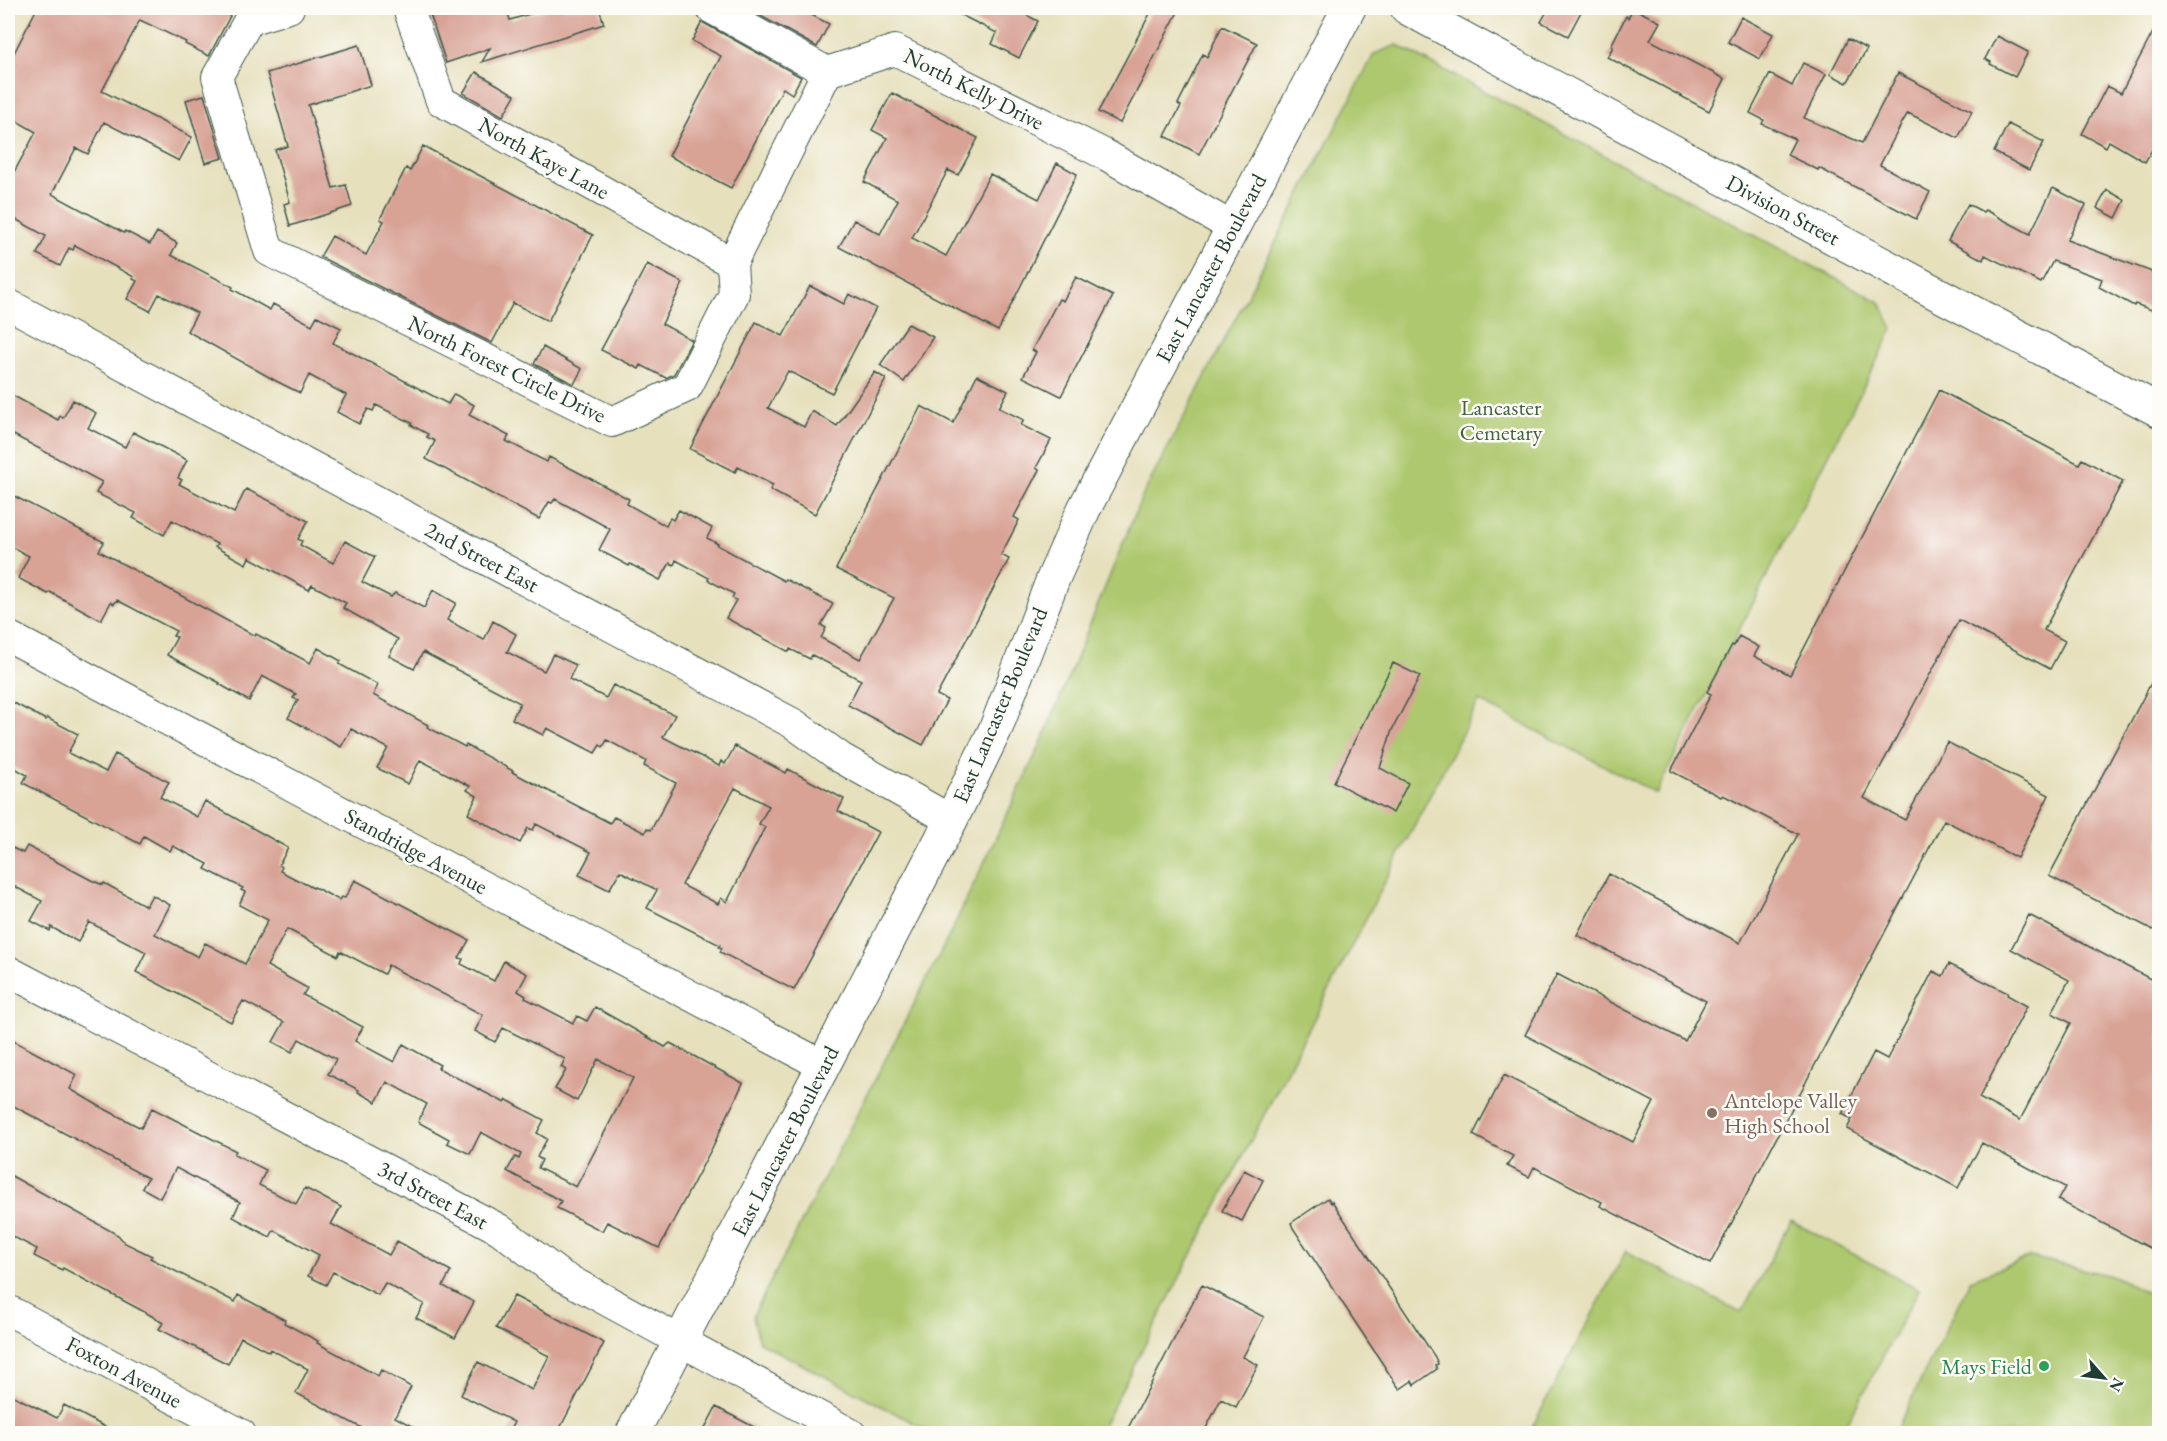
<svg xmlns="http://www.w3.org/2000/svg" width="2167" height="1441" font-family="'EB Garamond',serif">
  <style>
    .green { fill: #adc86e; stroke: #668251; stroke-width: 1.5 }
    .building { fill: #d8a295; fill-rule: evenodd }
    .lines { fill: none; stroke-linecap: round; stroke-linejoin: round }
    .minor-casing { stroke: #3d5549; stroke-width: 32 }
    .major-casing { stroke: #3d5549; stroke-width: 35 }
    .minor { stroke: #fff; stroke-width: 30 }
    .major { stroke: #fff; stroke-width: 33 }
    .education-dot { fill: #8d6e63; stroke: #fdfcf7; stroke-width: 2 }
    .leisure-dot { fill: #2e9e5b; stroke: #fdfcf7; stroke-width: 2 }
    .labels { text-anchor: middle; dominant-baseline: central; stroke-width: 5; stroke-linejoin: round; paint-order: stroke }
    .street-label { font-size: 22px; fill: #1f3d34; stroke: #fdfcf7 }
    .park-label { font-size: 22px; fill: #426042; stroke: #fdfcf7 }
    .education-label { font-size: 22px; fill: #785e54; stroke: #fdfcf7; text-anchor: start }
    .leisure-label { font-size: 22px; fill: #27864d; stroke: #fdfcf7; text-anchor: end }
  </style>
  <rect width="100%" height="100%" fill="#fdfcf7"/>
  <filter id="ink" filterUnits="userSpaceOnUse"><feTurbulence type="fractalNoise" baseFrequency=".0167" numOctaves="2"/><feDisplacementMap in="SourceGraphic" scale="12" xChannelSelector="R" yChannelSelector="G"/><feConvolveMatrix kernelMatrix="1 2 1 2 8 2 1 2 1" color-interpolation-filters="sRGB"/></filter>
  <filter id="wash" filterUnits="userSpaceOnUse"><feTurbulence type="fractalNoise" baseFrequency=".008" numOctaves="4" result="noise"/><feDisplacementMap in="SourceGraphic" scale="24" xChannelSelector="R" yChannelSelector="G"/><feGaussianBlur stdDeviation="1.35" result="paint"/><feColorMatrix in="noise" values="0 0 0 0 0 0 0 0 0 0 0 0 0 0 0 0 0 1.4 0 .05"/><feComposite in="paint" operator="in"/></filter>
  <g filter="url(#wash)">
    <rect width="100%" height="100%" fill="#e6e0bd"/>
    <path class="green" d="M1397,45l483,257 13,27 -237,464 -177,-92 -380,732h-166l-174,-91 -6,-26 196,-380 95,-199 97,-238 233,-445z
      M1791,1221l128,68 -77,144h-313l97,-182 115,62z
      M2030,1257l86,20 43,22v134h-264l75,-153z"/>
    <g id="blocks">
      <path class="building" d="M37,8h177l16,8 -21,40 -24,-12 1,-2 -46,-22 -38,71 90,46 -13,24 -75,-39 -16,32 -12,-6 -24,46 72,39 1,-2 25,13 7,-12 20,11 -6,12 62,32 -1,2 38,21 3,-6 39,21 5,-9 24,12 -8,15 115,61 6,-10 20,11 -5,10 40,21 -3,5 41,21 2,-5 48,25 32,17 -2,5 39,22 4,-8 3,2 6,-10 33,18 -5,10 11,6 -1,1 67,36 1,-2 48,25 -12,21 5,3 -5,10 39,21 34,-61 -58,-29 85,-163 32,17 24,-48 31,16 -9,17 25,12 -3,5 30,15 -15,28 3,2 -25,47 5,3 -18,35 8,4 -72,136 10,5 -24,45 -75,-40 13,-25 -49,-25 -2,4 -20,-10 -1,3 -63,-34 10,-18 -4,-2 2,-4 -26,-14 1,-2 -33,-18 -2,5 -4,-2 -10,17 -30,-16 -1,2 -30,-16 11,-21 -5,-3 -50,-27 -3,4 -3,-1 -10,17 -113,-60 9,-18 -8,-4 1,-3 -17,-9 1,-2 -36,-18 -3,6 -5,-2 -9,15 -22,-12 9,-17 -37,-20 -9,18 -24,-12 -89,-50 10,-18 -38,-19 -9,17 -23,-12 10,-18 -4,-2 1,-2 -59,-32 -2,5 -4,-2 -9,18 -23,-12 9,-18 -38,-21v-44l5,3 23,-42 -28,-16v-51z
        M428,8h78l4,12 39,-12h50l5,16 -122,38 8,-14 -44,15z
        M761,8h37l31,16 -12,23 -60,-33z
        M947,8h66l25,13 -19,37 -27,-14 5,-11z
        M1153,8h27l-60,115 -22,-11z
        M1549,8h34l-15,28 -27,-14z
        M1633,8l27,14 -10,18 75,39 -16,32 -102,-54 6,-10 -2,-1 15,-30 2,2z
        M1741,17l32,17 -13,25 -32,-17z
        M2160,19v117l-15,26 -36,-21 -3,6 -24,-13 25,-48 14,7z
        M702,22l99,55 -9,17 -9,-6 -52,100 -62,-32 52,-100 -29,-15z
        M1222,26l35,17 -58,111 -34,-18 16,-30 -3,-2 25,-50 4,3z
        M1997,36l31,16 -13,25 -25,-13 1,-2 -6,-3z
        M1848,39l19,10 -20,34 -17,-9z
        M359,45l12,40 -63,20 25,83 13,-3 6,21 -62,20 -6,-22 6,-2 -15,-52 13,-4 -21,-73z
        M1803,63l23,11 -22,44 58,25 36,-70 74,38 -14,27 -50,-25 -5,8 -23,44 50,27 -14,27 -97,-51 -1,2 -31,-15 8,-16 -33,-15 2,-4 -14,-7 20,-39 22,12z
        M476,72l39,23 -12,21 -40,-23z
        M892,93l86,45 -20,37 -10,-5 -36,68 34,18 44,-82 49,25 18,-36 20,11 -79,157 -159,-84 15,-27 26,14 18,-34 -34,-18 23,-44 -15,-8z
        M204,95l19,63 -18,5 -19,-63z
        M2008,124l36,18 -15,28 -35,-18z
        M423,146l170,89 -45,86 -35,-18 -21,40 -172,-86 12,-21 34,19 18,-34 -4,-2 26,-51 4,3z
        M2053,188l33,17 -19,35 93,35v38l-25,-9 -1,2 -35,-19 3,-8 -49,-18 -12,22 -56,-28 -2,5 -35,-19 20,-37 15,8 2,-2 45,24z
        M2107,190l18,10 -9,18 -19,-10z
        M647,264l36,19 -21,41 30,16 -18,34 -8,4 -25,-13 -2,4 -38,-19z
        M1076,277l37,19 -52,100 -38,-19 13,-25 -4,-2 27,-51 4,2z
        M810,286l34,18 5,-10 27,14 -44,85 -44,-22 -20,37 36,19 8,-16 25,15 38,-54 11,7 -71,135 -45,-24 3,-5 -35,-18 -3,5 -45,-23 66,-127 27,14z
        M908,324l25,13 -29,45 -24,-17z
        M543,347l39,22 -8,15 -40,-20z
        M1939,390l140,74 3,-5 41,22 -79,149 21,11 -15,28 -91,-49 -95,178 41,22 42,-78 102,53 -32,63 -73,-38 -234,444 -110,-58 2,-4 -68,-35 -5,10 -22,-11 6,-10 -40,-21 31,-60 129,67 21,-40 -129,-67 32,-61 128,67 21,-40 -129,-66 32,-61 131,69 58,-109 -75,-39 -2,2 -50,-26 40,-77 -4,-2 25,-47 2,1 5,-10 20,11 -5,9 36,19z
        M8,393l50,27 2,-4 3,2 10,-18 23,13 -8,15 37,19 8,-15 54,28 -9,18 4,2 -3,4 55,29 12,-24 40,20 22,12 -10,18 4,2 -2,4 33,18 12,-22 30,16 -13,25 29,15 4,-4 29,15 9,-18 23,13 -9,17 37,20 9,-19 23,13 -9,18 37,19 9,-17 23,11 -7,14 37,19 7,-13 62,30 -12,22 56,29 2,-5 4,3 10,-18 51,27 2,-4 56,30 -6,12 40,21 -84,158 -74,-38 2,-4 -3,-1 1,-2 -73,-37 10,-18 -37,-19 -11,19 -30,-15 12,-23 -55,-28 -3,6 -5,-2 -8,15 -52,-29 9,-18 -10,-6 3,-4 -50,-26 -12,24 -31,-16 11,-20 -37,-19 -10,18 -53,-29 10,-18 -5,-2 3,-4 -34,-18 -13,25 -30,-17 1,-1 -53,-28 10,-18 -4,-1 3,-5 -59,-31 -3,4 -3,-2 -10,18 -51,-28 -2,2 -30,-16 11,-22 -21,-11v-52l96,49 -5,9 156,85 1,-2 54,29 8,-15 23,13 -2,3 39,21 -5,10 55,30 -1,2 38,20 1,-2 47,26 -1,1 98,51 4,-6 31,16 2,-5 4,2 25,-47 -32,-17 2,-5 -39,-21 -4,7 -3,-2 -5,8 -48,-25 -4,7 -31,-16 8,-16 -97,-51 -9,17 -25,-13 9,-17 -55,-31 3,-5 -34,-18 -3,5 -60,-33 -3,7 -31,-17 2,-3 -45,-24 -8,15 -31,-17 3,-5 -40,-20 6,-11 -94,-50zM735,788l34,18 -10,18 6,3 -38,75 -6,-4 -3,6 -36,-19z
        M1393,663l27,13 -28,54 -12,38 28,15 -15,30 -59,-31z
        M2160,666v251l-7,13 -104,-54z
        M8,700l38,20 1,-2 31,16 -10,19 38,19 9,-18 54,28 -9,15 37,20 8,-16 83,47 -9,17 3,2 -2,4 33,17 1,-1 25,13 2,-3 4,1 10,-18 114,60 -10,18 4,1 -2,5 33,17 10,-20 23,13 -9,17 8,5 -1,2 48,25 4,-7 10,5 8,-14 70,40 5,-4 73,40 -30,63 -54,102 -52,-26 -5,9 -45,-23 4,-7 -54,-30 8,-14 4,2 2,-5 -40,-22 -11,22 -23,-11 2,-4 -31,-17 9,-18 -40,-22 -11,20 -18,-10 1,-2 -31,-16 8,-15 -37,-20 -7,13 -19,-10 11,-20 -41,-21 -12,21 -95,-50 10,-20 -57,-30 -11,20 -27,-15 -1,4 -19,-10 11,-20 -34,-18v-37l15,7 4,-7 64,34 12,5 1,-2 42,23 6,-11 18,10 -15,29 43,23 7,-14 40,21 23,-44 -29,-15 6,-13 -4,-2 2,-2 -38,-19 3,-5 -35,-18 -3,5 -26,-15 -4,8 -117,-61 4,-8 -19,-11zM287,929l51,27 2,-5 44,23 4,-9 95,50 -8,16 20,11 8,-14 62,31 -4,8 5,3 -11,19 22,12 21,-42 35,19 -57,109 -38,-19 4,-8 -5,-3 10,-18 -10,-6 7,-13 -37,-20 -2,3 -67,-35 2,-3 -37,-21 -9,18 -39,-21 8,-14 -60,-32 4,-7 -40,-22z
        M2029,915l131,69v251l-8,14 -94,-49 7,-13 -83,-44 -24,45 -111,-59 5,-10 -10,-5 32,-62 13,7 46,-88 10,5 6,-12 59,29 -1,2 20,11 -48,92 41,22 51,-97 -19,-10 17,-33 -58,-31z
        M8,1038l69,37 -7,14 29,17 42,22 11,-20 84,43 -2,3 32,16 -7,15 37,19 9,-16 36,19 -10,17 58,31 8,-14 54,30 -8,15 31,16 -19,36 -39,-20 8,-14 -39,-21 -7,12 -45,-23 -7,13 -18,-9 11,-21 -45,-25 -4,7 -37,-20 7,-15 -64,-34 -16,30 -18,-10 6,-10 -140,-75z
        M1244,1170l19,10 -21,41 -20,-10z
        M8,1174l110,61 7,8 27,13 -2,2 85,44 3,-7 47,25 -1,3 34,18 -1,2 61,33 3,-6 30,17 -16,30 31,17h-53l-77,-41 12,-24 -38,-20 -1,3 -28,-15 -13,27 -69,-35 4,-6 -13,-8 -87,-47 -1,2 -28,-14 3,-7 -29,-15z
        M1328,1198l3,5 1,-2 103,156 3,7 -3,1 2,4 -23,16 -2,-4 -12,8 -4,-5 -103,-156 -2,-5z
        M1202,1285l62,32 -21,40 15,8 -22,42 -15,-8 -18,35h-78z
        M514,1296l90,47 -47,91h-49l6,-12 -53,-27 17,-33 54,28 17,-34 -53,-28z
        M8,1393l49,25 7,-13 54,29h-110z
        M716,1407l51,27h-65z"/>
    </g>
  </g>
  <g filter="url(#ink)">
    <use href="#blocks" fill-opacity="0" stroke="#3d5549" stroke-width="1.5"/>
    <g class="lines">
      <defs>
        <path id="minor" d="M289,8l-40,12 -32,57 52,174 343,171 75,-35 47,-93 -2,-31 95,-191
          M408,8l33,93 291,162
          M711,8l116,64 68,-22 209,104 128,73
          M8,304l786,420 47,34 110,62
          M8,636l816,430
          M8,971l491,258 61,46 291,159
          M8,1310l233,124"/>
        <path id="major" d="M1407,8l529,285 224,118
          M632,1434l319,-614 45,-92 57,-149 31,-70 265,-501"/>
      </defs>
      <use href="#minor" class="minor-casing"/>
      <use href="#major" class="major-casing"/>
      <use href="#minor" class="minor"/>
      <use href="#major" class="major"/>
    </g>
  </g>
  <circle class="education-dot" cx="1712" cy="1113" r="6"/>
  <circle class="leisure-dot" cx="2044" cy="1366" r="6"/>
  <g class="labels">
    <g class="street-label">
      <text transform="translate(974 89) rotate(27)">North Kelly Drive</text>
      <text transform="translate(544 158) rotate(29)">North Kaye Lane</text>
      <text transform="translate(1783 210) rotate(28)">Division Street</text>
      <text transform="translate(1211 268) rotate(-62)">East Lancaster Boulevard</text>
      <text transform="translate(507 369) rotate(26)">North Forest Circle Drive</text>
      <text transform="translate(482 557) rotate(28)">2nd Street East</text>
      <text transform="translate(1000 705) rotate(-67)">East Lancaster Boulevard</text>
      <text transform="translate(416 851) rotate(28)">Standridge Avenue</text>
      <text transform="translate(785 1141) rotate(-63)">East Lancaster Boulevard</text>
      <text transform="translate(433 1195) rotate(28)">3rd Street East</text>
      <text transform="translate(124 1372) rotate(28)">Foxton Avenue</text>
    </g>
    <g class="park-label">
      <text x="1501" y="407">Lancaster<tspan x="1501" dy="25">Cemetary</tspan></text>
    </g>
    <g class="education-label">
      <text x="1724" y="1100">Antelope Valley<tspan x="1724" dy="25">High School</tspan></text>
    </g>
    <g class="leisure-label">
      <text x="2032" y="1366">Mays Field</text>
    </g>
  </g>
  <rect width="2167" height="1441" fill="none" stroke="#fdfcf7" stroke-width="30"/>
  <g transform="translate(2104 1378) rotate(118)" stroke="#fdfcf7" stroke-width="4.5" paint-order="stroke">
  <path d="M0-4.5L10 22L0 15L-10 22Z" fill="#1f3d34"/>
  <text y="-9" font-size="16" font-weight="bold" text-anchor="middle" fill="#1f3d34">N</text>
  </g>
</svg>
